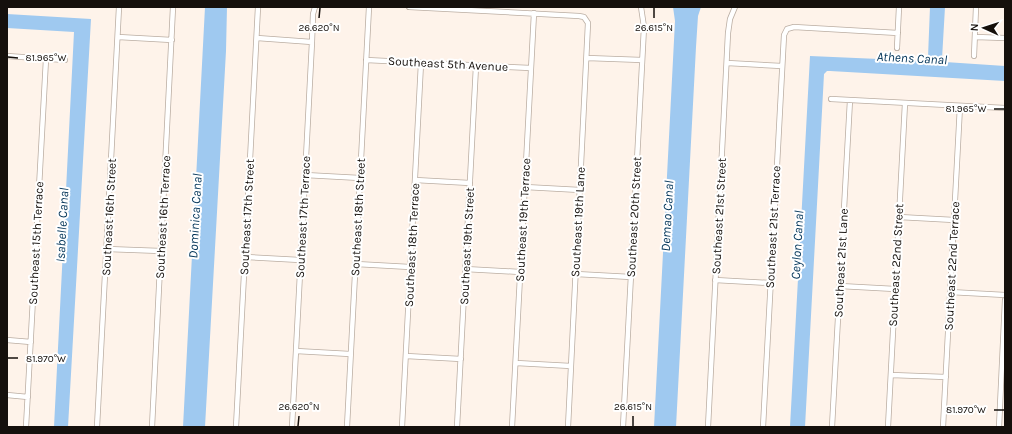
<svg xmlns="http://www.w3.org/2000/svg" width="1012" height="434" font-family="Karla,sans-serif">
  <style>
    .water { fill: #9fc9f0 }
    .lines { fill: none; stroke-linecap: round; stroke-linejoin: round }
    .street-casing { stroke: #baada2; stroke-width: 6 }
    .street { stroke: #fff; stroke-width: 4.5 }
    .ticks { fill: none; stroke: #15100c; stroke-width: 1.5 }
    .labels { text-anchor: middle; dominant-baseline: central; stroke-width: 4; stroke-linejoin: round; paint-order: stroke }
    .street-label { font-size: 12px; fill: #15100c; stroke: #fff }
    .water-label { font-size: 13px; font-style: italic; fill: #013357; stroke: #fff }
    .ticks-label { font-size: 10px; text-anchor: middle; fill: #15100c; stroke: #fff; stroke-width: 4; stroke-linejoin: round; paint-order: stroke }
  </style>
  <rect width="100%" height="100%" fill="#fef3ea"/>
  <path class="water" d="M205,7h22l-1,44 -21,376h-22z
    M673,7h28l-3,9 -2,31 -20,380h-22l21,-406z
    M930,7h15l-3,52 3,3 60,4v15l-175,-10h-3l-3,3 -19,353h-15l20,-371 115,5 3,-4z
    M7,14l84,5 -23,408h-14l20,-395 -67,-4z"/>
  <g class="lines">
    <defs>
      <path id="street" d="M409,7l170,9 5,1 4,6 -20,404
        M118,37l54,3
        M975,37l30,1
        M257,38l55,4
        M897,48l2,-41
        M7,56l58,4
        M974,56l2,-49
        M587,58l55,2
        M366,60l165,8
        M727,63l55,3
        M831,99l174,9
        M305,175l55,3
        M415,180l55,3
        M525,187l55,3
        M899,217l55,3
        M107,249l54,2
        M245,257l55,3
        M356,264l54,3
        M465,269l55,3
        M576,274l55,3
        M715,280l55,3
        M840,286l55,3
        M950,292l55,3
        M7,340l24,2
        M296,351l54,3
        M406,356l55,3
        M516,363l55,3
        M891,375l55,2
        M7,395l21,2
        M26,427l20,-368
        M97,427l22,-420
        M152,427l21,-420
        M236,427l22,-420
        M292,427l20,-385 1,-28 2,-7
        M347,427l22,-420
        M402,427l19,-364
        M457,427l19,-361
        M512,427l22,-414
        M623,427l21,-400 -3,-20
        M708,427l20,-394 2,-14 5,-12
        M763,427l21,-392 3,-6 7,-2 104,6
        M832,427l18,-327
        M888,427l17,-324
        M943,427l17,-321
        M999,427l6,-127"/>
    </defs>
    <use href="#street" class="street-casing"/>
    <use href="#street" class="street"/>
  </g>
  <path class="ticks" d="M319,18l1,-10M654,18v-10M8,57l10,1M994,109h10M8,358h10M994,410h10M298,426l1,-10M633,426v-10"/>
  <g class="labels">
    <g class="street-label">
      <text transform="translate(448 64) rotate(3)">Southeast 5th Avenue</text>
      <text transform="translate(719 216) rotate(-87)">Southeast 21st Street</text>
      <text transform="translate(109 217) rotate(-87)">Southeast 16th Street</text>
      <text transform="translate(163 217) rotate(-87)">Southeast 16th Terrace</text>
      <text transform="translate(247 217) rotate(-87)">Southeast 17th Street</text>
      <text transform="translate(303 217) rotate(-87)">Southeast 17th Terrace</text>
      <text transform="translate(358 217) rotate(-87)">Southeast 18th Street</text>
      <text transform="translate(634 217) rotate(-87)">Southeast 20th Street</text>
      <text transform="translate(523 220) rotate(-87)">Southeast 19th Terrace</text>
      <text transform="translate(578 222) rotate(-87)">Southeast 19th Lane</text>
      <text transform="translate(773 227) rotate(-87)">Southeast 21st Terrace</text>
      <text transform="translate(36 243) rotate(-87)">Southeast 15th Terrace</text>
      <text transform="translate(412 245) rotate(-87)">Southeast 18th Terrace</text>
      <text transform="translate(467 246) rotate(-87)">Southeast 19th Street</text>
      <text transform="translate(841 263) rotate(-87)">Southeast 21st Lane</text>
      <text transform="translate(896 265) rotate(-87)">Southeast 22nd Street</text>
      <text transform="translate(952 266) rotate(-87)">Southeast 22nd Terrace</text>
    </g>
    <g class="water-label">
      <text transform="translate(912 58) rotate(3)">Athens Canal</text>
      <text transform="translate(195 216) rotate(-87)">Dominica Canal</text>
      <text transform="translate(667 216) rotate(-87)">Demao Canal</text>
      <text transform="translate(62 225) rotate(-87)">Isabelle Canal</text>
      <text transform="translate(797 245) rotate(-87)">Ceylon Canal</text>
    </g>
  </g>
  <g class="ticks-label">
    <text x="319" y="31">26.620°N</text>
    <text x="654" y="31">26.615°N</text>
    <text x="46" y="61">81.965°W</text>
    <text x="966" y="112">81.965°W</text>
    <text x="46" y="362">81.970°W</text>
    <text x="299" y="410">26.620°N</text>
    <text x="633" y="410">26.615°N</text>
    <text x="966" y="413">81.970°W</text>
  </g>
  <rect width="1012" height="434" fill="none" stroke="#15100c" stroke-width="16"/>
  <g transform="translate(984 28) rotate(273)" stroke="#ffffff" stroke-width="3" paint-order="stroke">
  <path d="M0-3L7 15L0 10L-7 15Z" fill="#15100c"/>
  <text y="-6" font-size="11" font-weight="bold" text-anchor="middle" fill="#15100c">N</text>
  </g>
</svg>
